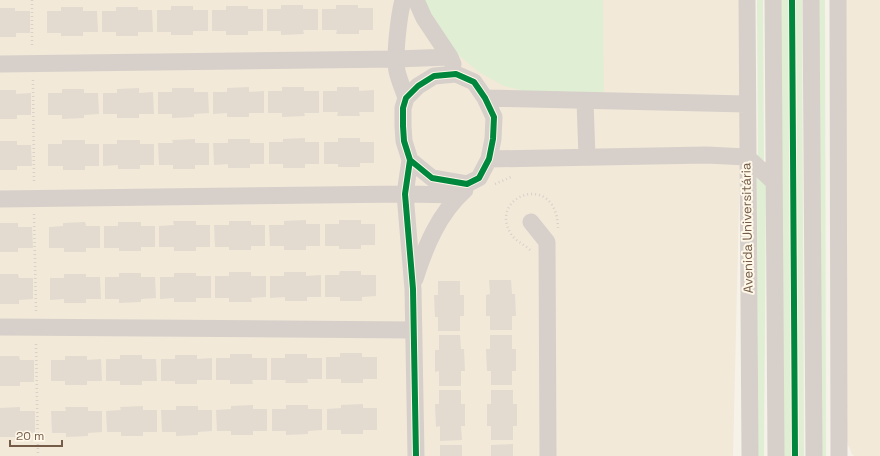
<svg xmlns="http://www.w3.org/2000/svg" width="880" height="456" font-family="'Space Grotesk',sans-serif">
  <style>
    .residential { fill: #f2e9d9 }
    .green { fill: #e0eed3 }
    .building { fill: #e3dbd0 }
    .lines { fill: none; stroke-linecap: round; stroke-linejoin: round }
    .path { stroke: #d8d0c9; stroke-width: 2.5; stroke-dasharray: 1 3; stroke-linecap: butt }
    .minor { stroke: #d7d0ca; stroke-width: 17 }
    .cycleway-casing { stroke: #fff8e9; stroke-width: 8 }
    .cycleway { stroke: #00873e; stroke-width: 6 }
    .labels { text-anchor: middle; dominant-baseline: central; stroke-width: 4; stroke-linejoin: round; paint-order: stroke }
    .street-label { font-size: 13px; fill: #745c49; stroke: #fff8e9 }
  </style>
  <rect width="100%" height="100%" fill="#f6f2e9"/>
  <path class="residential" d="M0,0h744l-11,456h-733z
    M846,0h34v456h-26l-2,-2 -6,-14z"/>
  <path class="green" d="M423,0h180l1,94 -76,-2 -24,-6 -25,-14 -23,-19z
    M757,0h6l1,165 -6,-2z
    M779,0h23l2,456h-24z
    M816,0h9l1,456h-8z
    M757,175l9,8 -2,273h-6z"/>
  <path class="building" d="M281,5h22v4h15v21h-15l1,4 -23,1v-4h-14v-22h14z
    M336,5h22v3h15v22h-14v4h-23l1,-4h-15v-21h14z
    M171,6h22v4h15v21h-15v4h-22v-3h-14v-22h14z
    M226,6h22v3h15v22h-15v4h-22v-4h-14v-21h14z
    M61,7h22v4h14l1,21h-15v4h-22v-3h-14v-22h14z
    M116,7h22v3h14l1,22h-15v4h-22v-4h-14v-21h14z
    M0,8h15v3h15v22h-14v4h-16z
    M249,87v5l15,-1v22h-15v4h-22v-4l-14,1v-22h14v-4z
    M282,87h22v4h15v22h-15l1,3 -23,1v-4h-14v-22h14z
    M337,87h22v4l15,-1v22h-15l1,4h-23l1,-4h-15v-21h14z
    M139,88v5l14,-1 1,22h-15v4h-22v-4h-14v-21h14v-4z
    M172,88h22v4h14l1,21 -15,1v3l-22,1v-4h-14v-22h14z
    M62,89h22v4h14l1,21 -15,1v3l-22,1v-4h-14v-22h14z
    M0,90h16v4l15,-1v22h-14v4h-17z
    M305,138v4h14v22h-14v4h-22v-4h-14v-22h14v-3z
    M338,138h22v4h14v21h-14v4h-22v-3h-14v-22h14z
    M195,139v4h14v22h-14v4h-22v-4h-14l-1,-22h15l-1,-3z
    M228,139h22v4h14v21h-14v4h-22v-4l-14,1 -1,-22h15z
    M62,140h23v4h14v22h-14v4h-22v-4h-15v-22h14z
    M117,140h23v4h14v21h-14v4h-22v-4l-15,1v-22h14z
    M0,141h17v4h14l1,21h-15v4h-17z
    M306,220v4h14v22h-14v4h-22v-4h-14l-1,-21h15v-4z
    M339,220h22v4h14v21h-14v4h-22v-3h-14v-22h14z
    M173,221h23v4h14v22h-14v4h-22v-4h-15v-21l15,-1z
    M229,221h22v4h14v21h-14v4h-22v-3h-14l-1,-22h15z
    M85,222l1,4h14v22h-14v4h-22v-4h-15v-21l14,-1v-3z
    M118,222h23v4h14v21h-14v4h-22v-3h-15v-22h14z
    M0,223h18v4h14l1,21h-15v4h-18z
    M340,271h21v4h15v21l-14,1v4h-22v-4h-15v-22h14z
    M229,272h22v4h15v21l-15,1 1,4h-23v-4h-14v-22h14z
    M284,272h22v4l15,-1v22h-14v4h-22v-4l-15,1v-22h14z
    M119,273h22v4h14l1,21 -15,1v3l-22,1v-4h-14v-22h14z
    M174,273h22v3h15v22h-15v4h-22v-4l-14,1v-22h14z
    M0,274h18l1,4h14v21l-14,1v4h-19z
    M64,274h22v3h14l1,22h-15v4h-22v-4l-14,1v-22h14z
    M489,280h22l1,14h3l1,22h-4v14h-22v-14h-4v-21l4,-1z
    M438,281h22v14h4v21h-4v15h-22v-14h-3l-1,-22h4z
    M439,335h21l1,14h3l1,22h-4v15h-22v-15l-4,1v-22h4z
    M490,335h22v14h4v22h-4v14h-21v-14h-4l-1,-22h4z
    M340,353h22v4h15v22h-14v4h-22v-4h-15v-22h14z
    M230,354h22v4h15v22h-15l1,4h-23v-4h-14v-22h14z
    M285,354h22v4h15v21h-15l1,4h-23l1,-3h-15v-22h14z
    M120,355h22v4h14l1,22h-15v4h-22v-4h-14v-22h14z
    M175,355h22v4l15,-1v22h-15v4h-22v-3h-14v-22h14z
    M0,356h19l1,4h14v22h-14v4h-20z
    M65,356h22v4l14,-1 1,22h-15v4h-22v-4h-14v-21h14z
    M439,390h22v14h4v22h-4l1,14 -22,1v-15l-4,1 -1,-23h4z
    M491,390h22v14h4v22h-4v14h-22v-14h-4v-22h4z
    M363,404v4h14v22h-14v4h-22v-4h-14v-21l14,-1v-3z
    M253,405v4h14v22h-14v4h-22v-4h-14l-1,-21 15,-1v-3z
    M286,405h22v4h14v21l-14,1v3l-22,1v-4h-14v-22h14z
    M143,406v4h14v22h-14v4h-22v-4h-14l-1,-21 15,-1 -1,-3z
    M176,406h22v4h14v21l-14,1v3l-22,1v-4h-14l-1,-22h15z
    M20,407v4h15v22h-15v4h-20v-29z
    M65,407h23v4h14v21l-14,1v3l-22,1v-4h-14l-1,-22h15z
    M513,444v12h-22v-11z
    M440,445h22v11h-22z"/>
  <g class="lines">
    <path class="path" d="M32,0v47
      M33,80l1,101
      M495,184l16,-7
      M34,214l2,97
      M530,250c-6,-6 -15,-9 -19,-16 -24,-38 46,-64 47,-6
      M36,344l2,112"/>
    <path class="minor" d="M403,0c-4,15 -9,56 -6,71 2,9 6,18 9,27
      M416,0l8,18 26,39 3,7
      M747,0l3,456
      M773,0l3,456
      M811,0l3,456
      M838,0l1,456
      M0,64l396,-5 54,-2
      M485,98l261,6
      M585,101l2,56
      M489,159l217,-4 41,2 26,24
      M410,160l22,18 35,6 12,-6 10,-19 4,-20 1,-22 -9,-19 -11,-16 -18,-8 -22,2 -16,10 -12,12 -3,10v18l1,15 6,19 -5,34 8,95 3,167
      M0,199l405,-5 55,1
      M531,222l16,20 1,214
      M415,279c10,-32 24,-66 50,-89
      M0,327l413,3"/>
    <defs>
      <path id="cycleway" d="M792,0l3,456
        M410,160l22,18 35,6 12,-6 10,-19 4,-20 1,-22 -9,-19 -11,-16 -18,-8 -22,2 -16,10 -12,12 -3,10v18l1,15 6,19 -5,34 8,95 3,167"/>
    </defs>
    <use href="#cycleway" class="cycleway-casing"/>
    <use href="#cycleway" class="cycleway"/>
  </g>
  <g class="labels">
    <g class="street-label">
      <text transform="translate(747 228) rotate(-91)">Avenida Universitária</text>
    </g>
  </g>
  <path d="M10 440v6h52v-6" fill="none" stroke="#745c49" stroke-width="2"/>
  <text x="16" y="440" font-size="12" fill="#745c49" stroke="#fff8e9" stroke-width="3" paint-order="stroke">20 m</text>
</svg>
